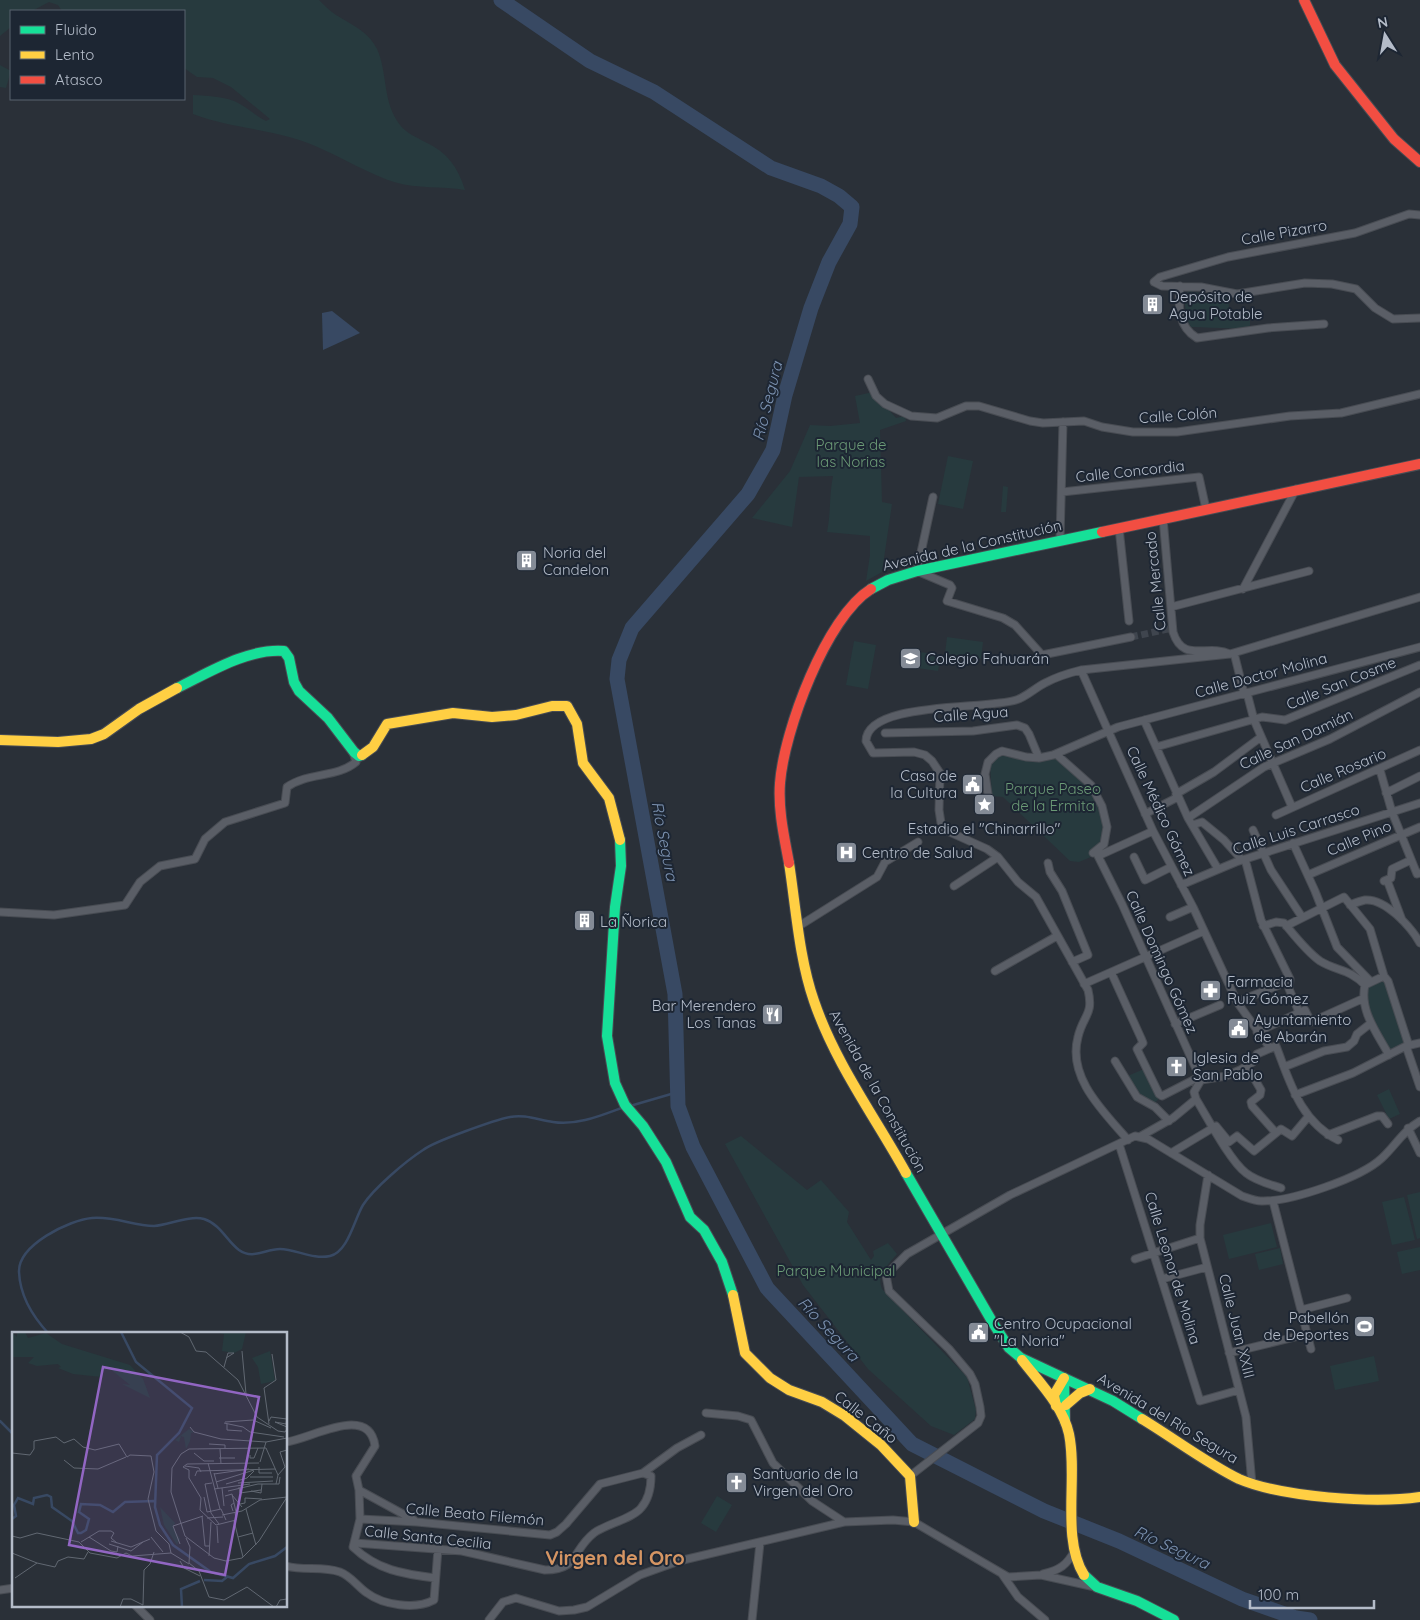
<svg xmlns="http://www.w3.org/2000/svg" width="1420" height="1620" font-family="Quicksand,sans-serif">
  <style>
    .green { fill: #273a3e }
    .water { fill: #384963 }
    .lines { fill: none; stroke-linecap: round; stroke-linejoin: round }
    .stream { stroke: #384963; stroke-width: 2.5 }
    .river { stroke: #384963; stroke-width: 15 }
    .street-tunnel { stroke: #3f454e; stroke-width: 7; stroke-dasharray: 7 3.5; stroke-linecap: butt }
    .street-casing { stroke: #484c53; stroke-width: 9 }
    .fast-casing { stroke: #484c53; stroke-width: 12 }
    .slow-casing { stroke: #484c53; stroke-width: 12 }
    .jam-casing { stroke: #484c53; stroke-width: 12 }
    .street { stroke: #5a5e66; stroke-width: 7 }
    .fast { stroke: #16e098; stroke-width: 10 }
    .slow { stroke: #ffcf43; stroke-width: 10 }
    .jam { stroke: #f24e42; stroke-width: 10 }
    .labels { text-anchor: middle; dominant-baseline: central; stroke-width: 4; stroke-linejoin: round; paint-order: stroke }
    .street-label { font-size: 15px; fill: #b4bcc9; stroke: #1d2633 }
    .poi-label { font-size: 15px; fill: #b4bcc9; stroke: #1d2633; text-anchor: start }
    .park-label { font-size: 15px; fill: #6b9a76; stroke: #1d2633 }
    .water-label { font-size: 16px; font-style: italic; fill: #7c92b1; stroke: #1d2633 }
    .district-label { font-size: 20px; font-weight: bold; fill: #d59563; stroke: #1d2633 }
    .inset-river { fill: none; stroke: #384963; stroke-width: 2.5 }
    .inset-road { fill: none; stroke: #616872; stroke-width: 1 }
    .view { fill: #9266c3; fill-opacity: 0.15; stroke: #9266c3; stroke-width: 2.5 }
    .inset-edge { fill: none; stroke: #b4bcc9; stroke-width: 2.5 }
  </style>
  <rect width="100%" height="100%" fill="#2a3038"/>
  <path class="green" d="M0,0h319c5,5 11,11 17,15 16,10 32,16 41,34 11,24 5,53 23,76 6,8 16,12 25,17 22,10 33,25 40,48 -23,-4 -48,-1 -71,-8 -36,-12 -67,-35 -105,-45 -32,-9 -65,-11 -96,-23v-19c16,1 33,1 47,9 9,5 16,12 26,17l4,-2 -39,-32 -18,-9 -16,-1 -13,-9v-57h-122l-4,-6 -9,-3 -17,9h-21v16l-11,9z
    M0,65l11,6 -5,17 -6,-1z
    M1189,291l39,7 2,17 20,-2v14c-21,3 -38,0 -59,0 -6,-9 -6,-21 -6,-32z
    M873,392l23,26 9,-2 1,5 -26,9 2,72 10,2 -10,68 -16,9 4,-26v-19l-43,-4c4,-19 2,-37 6,-56l-34,1 -7,50 -40,-9 38,-47 20,-46 20,1 30,-3 -5,-27z
    M948,456l25,5 -10,48 -25,-5z
    M1003,486l5,1 -2,25h-5z
    M947,637l36,5 -2,17 -36,-5z
    M854,641l22,4 -8,44 -22,-4z
    M906,650l35,5 -3,16 -35,-5z
    M1012,754l19,7 27,-4c35,34 46,44 47,94l-26,11 -9,-1 -67,-64 -11,-1 -2,-32 10,-9z
    M1384,976l25,70 -20,9 -18,-31 -6,-39z
    M1144,1069l16,29 -9,8 -28,-28z
    M1389,1089l11,25 -11,5 -12,-24z
    M741,1136l66,54 14,-10 28,32 -2,10 24,38 3,-4 -1,-5 15,-8 9,11c-9,11 -21,20 -15,35l85,88 9,33 -1,9 -21,16 -23,-9 -63,-57 -65,-84 -78,-141z
    M1420,1192v46l-3,1 -10,-44z
    M1404,1197l11,43 -23,5 -10,-43z
    M1271,1223l6,24 -48,12 -6,-24z
    M1420,1247v23l-18,4 -5,-22z
    M1280,1248l3,16 -24,6 -4,-16z
    M1374,1356l5,25 -44,9 -5,-24z
    M717,1496l15,9 -16,27 -15,-9z"/>
  <path class="water" d="M332,311l28,22 -37,17 -1,-37z"/>
  <g class="lines">
    <path class="stream" d="M630,1106l48,-14
      M49,1334c-16,-17 -29,-38 -30,-62 -1,-27 50,-52 73,-54 22,-2 42,8 62,8 15,-1 35,-11 50,-7 16,5 23,22 35,31 14,10 26,-1 41,-1 16,0 33,11 50,7 18,-4 24,-36 33,-51 11,-17 43,-44 60,-55 12,-9 72,-30 87,-33 15,-3 28,3 43,5 24,4 49,-7 71,-15
      M0,1421l14,14"/>
    <path class="river" d="M501,0l89,61 64,31 117,76 50,18 18,10 13,11 -2,17 -21,38 -18,46 -26,87 -12,55 -25,44 -116,134 -13,32 -2,19 58,315 3,112 15,41 74,141 145,156 132,67 75,30 123,58 54,19 14,2"/>
    <path class="street-tunnel" d="M1131,637l42,-9"/>
    <defs>
      <path id="street" d="M1420,215l-11,-1 -54,19 -127,24 -68,20 -6,5 8,4 39,1 36,7 68,-11 27,1 24,5 19,19 18,11 27,-1
        M1180,286c-2,20 -2,41 17,52l71,-10 56,-4
        M868,379l8,17 9,8 26,12 26,2 29,-12h13l51,15 13,2 41,-2 18,6 31,5h44l113,-16 51,-3 79,-19
        M1062,492l137,-15 7,32
        M933,497l-16,74 33,14 2,3 -5,13 56,17 12,7 27,30 89,-18
        M1163,518l10,114c10,32 34,11 57,22
        M1119,528l10,93
        M1060,540l3,-118
        M1243,589l53,-100
        M1171,607l138,-36
        M1234,653l10,40
        M1081,670l72,161 40,76 44,95 33,46
        M1247,693l7,27 38,87
        M1144,720l44,98 30,51
        M885,733l88,-2 44,-6 8,3 4,6 10,24
        M1156,747l106,-30 23,3 135,-55
        M1056,754l35,31 11,21 5,21 -3,17 -11,9
        M1380,770l12,42 25,62 3,-1
        M1386,793l34,-17
        M1176,794l38,-22 47,-35
        M989,801l-4,-27 3,-12 8,-8 6,-3 24,6 13,1 14,-3 65,-28 302,-80
        M1145,814l33,-17
        M1276,815l144,-65
        M1188,818l76,-51 66,-28 90,-47
        M1192,825l10,-3 22,18 18,20
        M1253,830l18,40 31,47
        M1153,831l-55,25 24,48 79,176
        M1293,843l22,48 22,56 33,34
        M1134,857l11,23 26,-13
        M1245,859l16,61 29,59 -1,10 10,23
        M1048,863l2,9 12,19 26,64 -16,7
        M1308,875l112,-48
        M1387,880l15,40
        M1384,881l7,-3 1,-9 19,-9
        M1181,885l55,-23 184,-59
        M954,886l44,-29
        M1350,905c5,-2 10,-4 15,-5 20,-2 46,27 55,43
        M0,912l54,3 71,-10 15,-23 20,-16 35,-7 10,-20 20,-17 60,-19 2,-16c21,-15 50,-9 69,-25l-3,-10
        M1170,917l23,-10
        M799,926l78,-49 8,-15 33,-20
        M1263,926l13,-4 8,1c10,12 23,29 36,38 16,10 30,8 45,24
        M1286,926l58,-29 26,32 14,47
        M995,971l62,-35
        M1111,972l30,66 2,5 -6,6 22,45 3,2 37,-19
        M1084,984l120,-53
        M1237,1002l52,-21
        M1175,1024l45,-19
        M1257,1032l48,-22 6,12 51,-23
        M1406,1046l14,41
        M1389,1055c-12,-22 -30,-45 -24,-70l19,-9 4,5 21,65
        M1115,1061l22,36 18,10 14,14
        M1247,1066l14,24 -1,5 -9,7 1,4 24,27
        M1284,1067l40,-16 23,-4 7,-6 3,-7 14,-11
        M1201,1080l25,-4 14,-6 13,-8 4,-8 19,-8c14,36 24,75 62,94
        M1201,1080l-7,12 2,7c11,18 34,62 50,74 10,8 23,11 35,15
        M1295,1095l58,-22 53,-27 14,-3
        M1408,1128l12,25
        M1328,1135l49,-19h5l6,8
        M1141,1136l32,-18 23,-19
        M1128,1140c-24,-28 -61,-62 -50,-103 5,-22 16,-22 10,-47l-52,-93 -18,-15 -20,-25 -11,-8 -42,-19 -4,-7 -2,-13 1,-37 -8,-12 -7,-6 -11,-3 -41,1 -7,-12c1,-40 120,-31 150,-41 10,-3 19,-12 29,-17 11,-6 24,-10 36,-13l149,-16 190,-57
        M1119,1144l81,257 39,-11
        M1171,1153l45,-27 13,16 8,-6 17,15 27,-22 11,7 16,-19
        M1208,1175l-8,50v13l46,179 6,67
        M1273,1201l38,148
        M1135,1259l65,-21
        M1162,1279l45,-12
        M1301,1310l46,-12
        M1229,1353l78,-19
        M706,1413l32,3 13,4 22,43 39,38 32,21
        M286,1442c25,-3 83,-39 89,4l-19,30 3,14 55,30
        M910,1476l68,-53 3,-7 -1,-9 -5,-23 -5,-10 -21,-25 -60,-58 -3,-16 21,-21 103,-59 125,-59 13,3 94,57c6,2 13,5 19,5 29,1 100,-23 121,-43 14,-13 21,-27 38,-37
        M359,1490l1,29 -7,28c24,23 50,27 82,31
        M360,1519l57,3 133,13 7,-3 9,-8 34,-40 43,-11 34,-25 24,-13
        M355,1543l107,8 83,19c34,0 27,-20 49,-37 12,-9 38,-14 47,-25 8,-9 10,-21 10,-32l-8,-3
        M286,1566c18,5 36,0 54,6 11,4 18,15 27,21 16,12 48,17 67,7l4,-51
        M1002,1574l16,23 27,23
        M1043,1574c17,-4 24,-9 32,-24
        M0,1590l14,-2
        M136,1606l14,14
        M489,1620l14,-18 13,-4 43,13 15,-1 13,-3 53,-32 39,-14 165,-39 49,-2 21,2 94,55 33,-2 54,12
        M752,1620l8,-77"/>
      <path id="fast" d="M871,589l17,-9 29,-9 185,-39
        M177,688c31,-15 71,-40 107,-37l5,7 5,24 5,9 29,27 26,34 5,4 3,-1
        M620,840l1,26 -6,41 -8,129 8,47 10,22 18,21 23,36 24,55 14,13 18,32 11,33
        M906,1173l87,150 16,25 12,10 92,43 29,18
        M1064,1378l1,43
        M1084,1575l13,12 40,14 37,19"/>
      <path id="slow" d="M0,740l58,2 33,-3 13,-5 35,-25 38,-21
        M362,755l11,-8 14,-23 66,-11 39,4 24,-2 36,-9h15l10,18 6,39 26,35 11,42
        M789,863c7,45 10,95 25,138 21,62 61,116 92,172
        M733,1295l12,58 25,25 19,12 33,12 23,14 36,29 29,31 4,46
        M1022,1360c17,22 41,46 47,74 9,43 -8,104 15,141
        M1066,1405l14,-12 10,-4
        M1056,1406l-2,-11 10,-17
        M1142,1419c30,18 66,45 97,60 42,18 136,25 181,18"/>
      <path id="jam" d="M1304,0l31,65 59,74 26,23
        M1102,532l318,-68
        M789,863c-5,-27 -11,-53 -9,-80 4,-52 46,-166 91,-194"/>
    </defs>
    <use href="#street" class="street-casing"/>
    <use href="#fast" class="fast-casing"/>
    <use href="#slow" class="slow-casing"/>
    <use href="#jam" class="jam-casing"/>
    <use href="#street" class="street"/>
    <use href="#fast" class="fast"/>
    <use href="#slow" class="slow"/>
    <use href="#jam" class="jam"/>
  </g>
  <defs>
    <symbol id="building-square" viewBox="-11 -11 22 22"><rect x="-9" y="-9" width="18" height="18" rx="4" fill="#848b96" stroke="#1d2633"/><path d="M-4-6H4V6H1V3H-1V6H-4ZM-2.5-4.3h1.7v1.8h-1.7ZM.8-4.3h1.7v1.8H.8ZM-2.5-1h1.7V.8h-1.7ZM.8-1h1.7V.8H.8Z" fill="#fff"/></symbol>
    <symbol id="school-square" viewBox="-11 -11 22 22"><rect x="-9" y="-9" width="18" height="18" rx="4" fill="#848b96" stroke="#1d2633"/><path d="M0-5L7-2L0 1L-7-2ZM-4 1L0 2.5L4 1V4Q0 6-4 4Z" fill="#fff"/></symbol>
    <symbol id="civic-square" viewBox="-11 -11 22 22"><rect x="-9" y="-9" width="18" height="18" rx="4" fill="#848b96" stroke="#1d2633"/><path d="M-.6-6.5H3V-4.5H.6V-3L4-1V1h2V6H-6V1h2V-1L-.6-3ZM-1.2 2.5V6h2.4V2.5Z" fill="#fff"/></symbol>
    <symbol id="sight-square" viewBox="-11 -11 22 22"><rect x="-9" y="-9" width="18" height="18" rx="4" fill="#848b96" stroke="#1d2633"/><path d="M0-6L1.8-2.2L6-1.7L2.9 1.2L3.7 5.4L0 3.3L-3.7 5.4L-2.9 1.2L-6-1.7L-1.8-2.2Z" fill="#fff"/></symbol>
    <symbol id="hospital-square" viewBox="-11 -11 22 22"><rect x="-9" y="-9" width="18" height="18" rx="4" fill="#848b96" stroke="#1d2633"/><path d="M-5-5h3v3.5h4V-5h3V5h-3V1.5h-4V5h-3Z" fill="#fff"/></symbol>
    <symbol id="pharmacy-square" viewBox="-11 -11 22 22"><rect x="-9" y="-9" width="18" height="18" rx="4" fill="#848b96" stroke="#1d2633"/><path d="M-2-6h4v4h4v4h-4v4h-4v-4h-4v-4h4Z" fill="#fff"/></symbol>
    <symbol id="restaurant-square" viewBox="-11 -11 22 22"><rect x="-9" y="-9" width="18" height="18" rx="4" fill="#848b96" stroke="#1d2633"/><path d="M-5-6h1v4h1v-4h1v4h1v-4h1v5L-1.5 .5V6h-2V.5L-5-1ZM5-6V6H3V1.5H1.5Q1.5-4 5-6Z" fill="#fff"/></symbol>
    <symbol id="church-square" viewBox="-11 -11 22 22"><rect x="-9" y="-9" width="18" height="18" rx="4" fill="#848b96" stroke="#1d2633"/><path d="M-1.2-6h2.4v3.5h3.3v2.4h-3.3V6h-2.4V-.1h-3.3v-2.4h3.3Z" fill="#fff"/></symbol>
    <symbol id="stadium-square" viewBox="-11 -11 22 22"><rect x="-9" y="-9" width="18" height="18" rx="4" fill="#848b96" stroke="#1d2633"/><path d="M0-5a6.5 5 0 1 0 0 10a6.5 5 0 1 0 0-10ZM-3.5-1.8h7v3.6h-7Z" fill="#fff"/></symbol>
  </defs>
  <g fill-rule="evenodd">
    <use href="#building-square" x="1140" y="292" width="25" height="25"/>
    <use href="#building-square" x="514" y="548" width="25" height="25"/>
    <use href="#school-square" x="898" y="646" width="25" height="25"/>
    <use href="#civic-square" x="960" y="772" width="25" height="25"/>
    <use href="#sight-square" x="972" y="792" width="25" height="25"/>
    <use href="#hospital-square" x="834" y="840" width="25" height="25"/>
    <use href="#building-square" x="572" y="908" width="25" height="25"/>
    <use href="#pharmacy-square" x="1198" y="978" width="25" height="25"/>
    <use href="#restaurant-square" x="760" y="1002" width="25" height="25"/>
    <use href="#civic-square" x="1226" y="1016" width="25" height="25"/>
    <use href="#church-square" x="1164" y="1054" width="25" height="25"/>
    <use href="#stadium-square" x="1352" y="1314" width="25" height="25"/>
    <use href="#civic-square" x="966" y="1320" width="25" height="25"/>
    <use href="#church-square" x="724" y="1470" width="25" height="25"/>
  </g>
  <g class="labels">
    <g class="street-label">
      <text transform="translate(1284 232) rotate(-10)">Calle Pizarro</text>
      <text transform="translate(1178 415) rotate(-4)">Calle Colón</text>
      <text transform="translate(1130 471) rotate(-6)">Calle Concordia</text>
      <text transform="translate(972 545) rotate(-13)">Avenida de la Constitución</text>
      <text transform="translate(1155 581) rotate(-96)">Calle Mercado</text>
      <text transform="translate(1261 675) rotate(-15)">Calle Doctor Molina</text>
      <text transform="translate(1341 683) rotate(-22)">Calle San Cosme</text>
      <text transform="translate(971 714) rotate(-4)">Calle Agua</text>
      <text transform="translate(1296 739) rotate(-25)">Calle San Damián</text>
      <text transform="translate(1343 770) rotate(-23)">Calle Rosario</text>
      <text transform="translate(1161 811) rotate(65)">Calle Médico Gómez</text>
      <text transform="translate(1296 829) rotate(-18)">Calle Luis Carrasco</text>
      <text transform="translate(1359 838) rotate(-23)">Calle Pino</text>
      <text transform="translate(1162 962) rotate(66)">Calle Domingo Gómez</text>
      <text transform="translate(878 1091) rotate(61)">Avenida de la Constitución</text>
      <text transform="translate(1173 1268) rotate(73)">Calle Leonor de Molina</text>
      <text transform="translate(1237 1326) rotate(76)">Calle Juan XXIII</text>
      <text transform="translate(866 1417) rotate(38)">Calle Caño</text>
      <text transform="translate(1168 1418) rotate(31)">Avenida del Río Segura</text>
      <text transform="translate(475 1514) rotate(5)">Calle Beato Filemón</text>
      <text transform="translate(428 1537) rotate(6)">Calle Santa Cecilia</text>
    </g>
    <g class="poi-label">
      <text x="1169" y="296">Depósito de<tspan x="1169" dy="17">Agua Potable</tspan></text>
      <text x="543" y="552">Noria del<tspan x="543" dy="17">Candelon</tspan></text>
      <text x="926" y="658">Colegio Fahuarán</text>
      <text x="957" y="775" text-anchor="end">Casa de<tspan x="957" dy="17">la Cultura</tspan></text>
      <text x="984" y="828" text-anchor="middle">Estadio el ''Chinarrillo''</text>
      <text x="862" y="852">Centro de Salud</text>
      <text x="600" y="921">La Ñorica</text>
      <text x="1227" y="981">Farmacia<tspan x="1227" dy="17">Ruiz Gómez</tspan></text>
      <text x="756" y="1005" text-anchor="end">Bar Merendero<tspan x="756" dy="17">Los Tanas</tspan></text>
      <text x="1254" y="1019">Ayuntamiento<tspan x="1254" dy="17">de Abarán</tspan></text>
      <text x="1193" y="1057">Iglesia de<tspan x="1193" dy="17">San Pablo</tspan></text>
      <text x="1349" y="1317" text-anchor="end">Pabellón<tspan x="1349" dy="17">de Deportes</tspan></text>
      <text x="994" y="1323">Centro Ocupacional<tspan x="994" dy="17">"La Noria"</tspan></text>
      <text x="753" y="1473">Santuario de la<tspan x="753" dy="17">Virgen del Oro</tspan></text>
    </g>
    <g class="park-label">
      <text x="851" y="444">Parque de<tspan x="851" dy="17">las Norias</tspan></text>
      <text x="1053" y="788">Parque Paseo<tspan x="1053" dy="17">de la Ermita</tspan></text>
      <text x="836" y="1270">Parque Municipal</text>
    </g>
    <g class="water-label">
      <text transform="translate(767 401) rotate(-76)">Río Segura</text>
      <text transform="translate(665 841) rotate(79)">Río Segura</text>
      <text transform="translate(829 1329) rotate(47)">Río Segura</text>
      <text transform="translate(1172 1547) rotate(25)">Río Segura</text>
    </g>
    <g class="district-label">
      <text x="615" y="1557">Virgen del Oro</text>
    </g>
  </g>
  <g transform="translate(12 1332)">
    <rect width="275" height="275" fill="#2a3038"/>
    <path d="M0,0l5,5v-5h8l3,6 18,-5 16,11 68,21 13,14 7,19 -28,-14 8,1 -21,-17 -7,3v6l-29,-3 -15,-6 3,-1 -3,-3 -21,2 -9,-3 6,-6h-22zM203,0h31l-4,17 -8,4 -12,-2 2,-17zM258,19l5,30 -14,3 -3,-17 -6,-9zM177,97l5,3 -3,1 -1,8 -4,8 -2,-12 -3,-1 -2,6 -4,-2zM148,175l15,16 -2,4 7,12 -3,6 -13,-20z" fill="#273a3e"/>
    <path class="inset-river" d="M109,0l15,30 56,46 -13,25 -22,22 -2,52 5,18 13,20 38,27 22,6 16,-14 26,-8 12,-9M0,187l4,-3 -2,-11 4,-7 15,6 1,-6 13,-3 4,2 1,10 20,14 6,12h3l5,-3 3,-11 -10,-7 2,-8 19,1 13,7 12,-10 29,-1M192,248l18,1 5,-4M170,275l-1,-18 19,-8"/>
    <path class="inset-road" d="M168,0l9,5 7,14 10,1 32,28 19,37 21,14 7,1 2,-3M230,19l4,43M212,35l4,-14h6l-8,5M275,85l-1,7 -11,-2 12,5M257,89l2,-4 16,2M213,90l28,-2 18,8M212,91l19,4 7,5 34,5M215,92v6l15,1M257,92l-5,-36 12,-8 -4,-26M178,95l4,5 27,7 45,3M197,112l16,1v4M254,116l-77,1 -8,5 -9,14 -1,24 14,44 29,22 12,3 16,-3 17,-17 28,-44M254,116l12,27 -2,9M208,117l1,15M0,121l18,2 4,-6v-8l22,-4 8,6 10,-4 9,8 12,3 24,-6 8,13 3,-2 21,1 3,16 -6,27 8,32 13,13 2,9M182,121l10,8h10M238,123v3h4l4,-10M207,126h16M52,128l10,8 24,1 28,-12M248,130l6,-20 21,-4M196,131l12,46M173,134l14,2 2,4M171,135l4,-3 72,-1M171,135l6,3v8l12,20M247,135v6h13M202,141l4,15M202,142l35,-5M266,143l7,-8 -5,-15 7,-2M183,144l2,-5 78,-2M238,145h23M204,150l38,-12M200,151l-7,1 6,29 8,11M226,151l35,-2M214,152l21,-6 7,-7M227,155l1,6 21,-3M210,156l2,18M202,157l36,-5M216,159l30,-7h21l1,-7M239,159l10,2 1,-9M220,163l10,12M213,164l7,-2 2,9M192,165l3,15 5,-1M189,166l-1,12 16,15 20,-5 -1,-8M228,172l5,-1v-5l17,1M234,177l10,36M200,179l9,-2 5,11M221,179l-2,-6 3,-2 2,9M210,183l20,-4 18,-11 27,-3M190,184l3,30h5M195,186l16,-1M222,189l9,36M205,194l1,17M0,204l8,2 17,-5 42,9 11,11 27,5 9,-5 6,3 39,-3M77,205l22,14 6,1 1,-6M139,205l12,15M226,205l15,-4M174,206l4,9 -1,16 10,8 10,26 15,3 23,-13 27,20M99,209l20,6 19,-8M69,210l18,-11h12l3,2 -3,5 6,5M97,212l22,7 12,-9M168,212l-7,-18 30,-10M0,221l25,10M159,221l18,11M197,224l2,-34M168,229l4,7 16,8M3,246l22,-15 18,4 3,-6 10,-4 16,2 4,-7M108,275l3,-8h8l12,6 1,-35 6,-6 4,-12M264,275l4,-7 7,-1"/>
    <path class="view" d="M91,35l156,30 -34,178 -156,-30z"/>
    <rect width="275" height="275" class="inset-edge"/>
  </g>
  <rect x="10" y="10" width="175" height="90" fill="#1d2633" stroke="#59626f"/>
  <rect x="20" y="26" width="25" height="8" fill="#16e098" stroke="#59626f"/>
  <text x="55" y="35" font-size="15" fill="#b4bcc9">Fluido</text>
  <rect x="20" y="51" width="25" height="8" fill="#ffcf43" stroke="#59626f"/>
  <text x="55" y="60" font-size="15" fill="#b4bcc9">Lento</text>
  <rect x="20" y="76" width="25" height="8" fill="#f24e42" stroke="#59626f"/>
  <text x="55" y="85" font-size="15" fill="#b4bcc9">Atasco</text>
  <g transform="translate(1385 35) rotate(349)" stroke="#1d2633" stroke-width="4" paint-order="stroke">
  <path d="M0-4L9 19L0 12L-9 19Z" fill="#b4bcc9"/>
  <text y="-8" font-size="14" font-weight="bold" text-anchor="middle" fill="#b4bcc9">N</text>
  </g>
  <path d="M1250 1600v8h124v-8" fill="none" stroke="#b4bcc9" stroke-width="2.5"/>
  <text x="1258" y="1600" font-size="15" fill="#b4bcc9" stroke="#1d2633" stroke-width="4" paint-order="stroke">100 m</text>
</svg>
